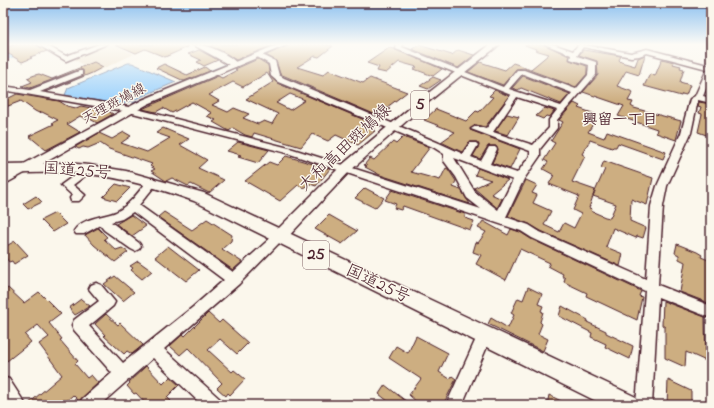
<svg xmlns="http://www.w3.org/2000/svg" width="714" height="408" font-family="'Indie Flower','Klee One',sans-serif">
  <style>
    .built { fill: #ede1cc }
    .water { fill: #9dd2fc; stroke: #7c8aa8 }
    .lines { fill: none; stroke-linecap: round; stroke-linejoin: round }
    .stream { stroke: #7c8aa8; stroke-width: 1.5 }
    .river { fill: #9dd2fc; fill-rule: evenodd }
    .building { fill: #cdae81; stroke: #4a1f2b; fill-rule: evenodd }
    .minor-casing { stroke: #4a1f2b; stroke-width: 3 }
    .major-casing { stroke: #4a1f2b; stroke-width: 3 }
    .highway-casing { stroke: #4a1f2b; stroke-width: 3 }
    .minor { fill: #fbf7ec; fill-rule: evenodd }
    .major { fill: #fbf7ec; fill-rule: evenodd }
    .highway { fill: #fbf7ec; fill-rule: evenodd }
    .labels { text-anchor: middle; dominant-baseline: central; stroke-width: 3; stroke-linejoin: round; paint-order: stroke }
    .far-street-label { font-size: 14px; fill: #4a1f2b; stroke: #fbf7ec }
    .far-neighbourhood-label { font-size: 15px; font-weight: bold; fill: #4a1f2b; stroke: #fbf7ec }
    .shield { fill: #fbf7ec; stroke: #7f6065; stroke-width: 1 }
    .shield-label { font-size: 16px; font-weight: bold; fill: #4a1f2b }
    .street-label { font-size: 17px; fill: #4a1f2b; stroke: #fbf7ec }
  </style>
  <rect width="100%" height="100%" fill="#fbf7ec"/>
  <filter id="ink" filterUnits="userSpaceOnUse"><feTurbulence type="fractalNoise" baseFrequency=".025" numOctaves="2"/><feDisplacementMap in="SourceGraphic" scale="8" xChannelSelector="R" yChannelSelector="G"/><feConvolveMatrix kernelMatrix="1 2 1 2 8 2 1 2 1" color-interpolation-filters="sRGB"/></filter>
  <g filter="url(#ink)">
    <path class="built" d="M108,44h5l21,10 -38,18 -24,-14z"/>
    <path class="water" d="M128,63h4l44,19 -55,23 -56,-10 3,-7z"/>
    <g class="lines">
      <path class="stream" d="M133,103l142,-59"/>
      <path class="river" d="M34,44h14l-2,2 -43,15v-6z"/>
    </g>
    <path class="building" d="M17,44h19l11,7 -17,6 2,1 -10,4 -13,-8 -6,2v-8z
      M115,44h65l8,3 -23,10 -20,-8 -9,4z
      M215,44h61l-40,16 -13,-8 -13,-6z
      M290,44h33l10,2 -14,11 -4,-1 -18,11 26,8 6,-5 34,13 7,-5 37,14 -21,16 4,1 -9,8 -101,-43 -4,-13 -10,-6z
      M525,44h19l25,12 1,4 17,6v8l-11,13 -52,-19 -8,1 -13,16 -35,-13 12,-10 25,8 8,-7 18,6 18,-15 -14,-4 1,-1 -11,-4z
      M419,45l33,10 6,-5 16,5 -16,13 -46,-19z
      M389,48l6,1 47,20 -9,7 -19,-7 3,-2 -18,-5 -13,11 -9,-2 2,-4 -12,-4z
      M199,50l19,10 -14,6 -7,-4 4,-2 -13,-6z
      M583,50l38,6 -2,4 2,2 14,4 3,-8 7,-3 -6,20 -13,-4 -9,15 16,6 -5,9 5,1 -2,4 3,2 47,13 -5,19 -20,-7 1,-4 -39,-13 6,-10 -41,-14 15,-17 -1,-14 -18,-6z
      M258,59l10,6 2,11 7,7 97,41 -1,1 3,1 -4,4 3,1 -17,14 -22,-10 -8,6 -16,-7 -11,13 -47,-14 -2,4 -7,-2 -12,-7 -4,3 -2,-1 -14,-8 3,-2 -9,-4 5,-3 -20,-11 -20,11 -9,-5 -7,4 -14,-3 76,-33 4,2 15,-8 -2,-1zM267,73l6,9 -27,17 32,15 -6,10 -8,-3 -6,3 -15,-6 6,-4 -15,-6 -6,4 -16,-7 7,-4 -10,-6 24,-13 10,5zM290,94l15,6 -15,10 -14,-7z
      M662,59l12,3 -1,2 8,2 -1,2 4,1 -4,13 10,3 -4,10 -4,-1 -1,2 -37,-10 6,-12 5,2z
      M94,62l9,5 -11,6 -46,19 37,-16v-6h-5l-48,18 -8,-2 10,-4 -5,-4 8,-3 4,-1 13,5z
      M164,64l23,11 18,-8 5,4 -26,10 -28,-13z
      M523,76l47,18 -9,10 -40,-16 -3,2 -6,-2z
      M433,77l8,3 -13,9 -8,-3z
      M495,90l14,6 -24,31 -10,-2 -5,5 50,19 -10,20 -18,-6 6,-13 -2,-4h-8l-8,13 -7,-3 6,-10 -2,-4h-8l-7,10 -21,-10 14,-10 -31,-12 12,-11 30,12 10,-10 3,1 14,-15 -4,-1z
      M17,94l42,7 8,5 9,2 5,-2 20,4 4,-1 8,5 -16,9 -7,-4 -2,1 -8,-4 -13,8 13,8 -34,18 -17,-14 25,-12 -2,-1 6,-3 -16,-8 -3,1 -4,-2 -14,-10 -18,7v-7z
      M699,102l12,2v30l-2,2 -11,-4 4,-18 -3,-1 2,-6 -3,-1z
      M574,103l6,3 -2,2 17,6 -5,9 3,1 -5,8 16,6 3,-7 59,21 -3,7 -45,-16 -2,4h-3l-1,1 -22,-8 -8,14 3,2 -13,26 23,8 -6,18 3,1 -1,2 14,6 5,1 6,-14 -23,-8 12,-27 -4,-1 3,-7 49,17 -6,27 -16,-6 -1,22 16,7 -3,10 -6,-2 -1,2 -23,-10 -7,19 17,7 -3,12 -79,-35 -12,-7 -21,-8 18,-36 11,5 -5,8 5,2 -4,8 18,8 -7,14 15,7 5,-9 10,5 7,-14 -8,-4 6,-14 -30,-12 5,-9 -11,-6 5,-7 -4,-2 11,-17 -4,-2 12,-19 -4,-2z
      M545,108l9,3 -4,6 -4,-1 -3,3 -7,-3z
      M507,114l12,3 -11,18 -13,-4z
      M163,128l26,11 -9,6 27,15 -9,8 26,12 -15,13 -18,-9 -3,2 -16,-8 -6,3 -15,-10 4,-2 -5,-3 2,-2 -43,-15 -9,-6 -12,5 -5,-1 -4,2 -4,-2 24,-14 13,6 12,-7 7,4 -10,7 26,9 23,-14 -14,-5z
      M403,137l27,10 -19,25 29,8 6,-12 2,1 8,12 -3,6 8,3 9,14 -90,-29 -15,-8 2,-1 -3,-1 6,-7 4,2 19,-18 3,2z
      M238,142l31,8 -11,13 -20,-6 3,-2 -14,-4z
      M286,156l44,13 -14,17 -6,-2 -7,4 -5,-3 -18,16 -35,-20 24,-19 8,3z
      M478,168l30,12 -17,14 11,5 -5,9 -23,-20 17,-8 -16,-5z
      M116,184l14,4 -13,13 -14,-4z
      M365,188l19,10 -9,10 -20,-10z
      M392,190l73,24v4l9,3 -4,9 -67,-24 -2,4 -7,-2 2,-4 -11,-4z
      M36,196l6,6 -14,7 -5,-5z
      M164,212l28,18 15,-11 25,16 -1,6 -9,8 20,13 -9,8 -75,-53z
      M55,213l11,11 -13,8 -12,-12z
      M131,215l15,11 -14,10 -16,-12z
      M329,215l28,16 -15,13 -27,-15z
      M483,221l25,14 3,-6 9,3 11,7 110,52 -2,5 3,1 -5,23 -51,-24 1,-3 -23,-11 1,-4 -3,-2 1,-2 -15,-8 2,-3 -30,-14 -14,31 -30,-16 5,-9 -8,-3 3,-10 2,1 8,-11 -8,-4z
      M98,228l9,9 -3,2 12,11 6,-2 6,4 -13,10 -21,-17 -9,-10z
      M15,241l13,14 -14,9 -2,-3 -3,1 -6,-8v-6z
      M677,244l20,8 5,3 -1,2 10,4v43l-31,-12 5,-30 -6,-3v-4l-4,-2z
      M168,246l31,24 -13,11 -31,-24z
      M138,261l14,10 -10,8 -11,-9 2,-2 -3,-2z
      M115,276l19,16 -11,9 -19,-17z
      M528,287l14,7 -4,10 5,2 -2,5 2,1 -3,10 2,2 -4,10 10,5 -5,12 -55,-27 3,-6 17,10 6,-13 -3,-2 7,-15 5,2z
      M8,288l16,15 15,-11 22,22 -12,9 13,16 -2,1 18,21 -3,3 12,14 4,-3 7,8 -19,18 -6,-6 -11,10h-35l35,-30 -23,-31 10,-7 -11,-12 -13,10 6,7 -24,19 -4,-4v-66z
      M81,299l9,7 -15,9 -6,-7z
      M663,301l42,16 1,44 -20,-9 -1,15 -20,-9v-31l-3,-2z
      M562,306l26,14 -1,2 19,9v2l27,13 -3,13 -25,-12 1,-3 -15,-7 1,-4 -33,-17z
      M208,313l11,10 3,-3 26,23 -11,11 -17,-15 -12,11 24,22 2,-2 11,9 -15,16 -2,-2 -2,3 -9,-8 5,-5 -34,-35 -8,7 -10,-9 13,-12 2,2z
      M106,314l12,11 2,-2 23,22 -11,9 -5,-3 -3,3 -20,-18 1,-1 -10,-11z
      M416,336l32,17 -9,19 11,7 2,-3 4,3 -13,26h-23l-11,-10 12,-16 -32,-21 7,-12 12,7z
      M146,366l17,18 7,-7 9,8 -12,12 4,4 -5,4h-19l-11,-12 -2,1 -7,-8 3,-3 -1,-1z
      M668,380l23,11v14h-24z
      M385,385l26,20h-25l3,-3 -10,-8z
      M549,395l20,10h-22z"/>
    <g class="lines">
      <defs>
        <path id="minor" d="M37,44h7l22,12 33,-12h8l-41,17z
          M192,44c15,0 35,9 46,20l-7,2z
          M397,44h6l-1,3 101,40 14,-17h7l52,19 12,-14 1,-10 -19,-6 1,-4 -26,-11h8l20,7 6,-7 52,9 16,-4 64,17v11l-8,19 8,2v5l-13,-3 -7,33 -24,53 -4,20 -5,79 53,21v12l-53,-21 -6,108h-16l9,-114 -113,-53 -11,-7 -234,-78 -158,-41 -126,-22v-4l27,4 49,-19h3v4l-42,17 89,15 164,42 188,60 -14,-11 -11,-21 -12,-16v-7l-11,-7 -155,-65 -7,-6 -2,-12 -15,-9 6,-1 15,7 4,14 5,3 155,65 24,11 7,-11h6l2,2 -7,12 10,4 8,-14h6l2,2 -7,15 27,9 13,-17v-5l-59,-22 5,-3 10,3 25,-34 -115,-46zM583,47l48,10 8,-1 8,-3 60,16 -12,27 -5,3 -9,34 -24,53 -6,20 -5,73 -106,-47 -11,-7 -23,-8 18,-38 16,-23v-7l17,-21v-8l39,-45v-13l-19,-6zM522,74h1l49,19 -11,13 -52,-17zM517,97l40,13 -8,10v8l-16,17 -40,-13zM454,158l59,22 -15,30 -23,-18z
          M26,165l4,1 1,2 -1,2 -27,15v-9z
          M86,167l4,1 1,2 -1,2 -17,13 12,10 -6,6h-8l-1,-3 2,-3 -11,-10z
          M153,178l5,4 -19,23 94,67 42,-38h8l2,3 -46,47 -75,65 56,50 2,6h-20l-49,-47 -53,47h-20l2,-6 30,-26 -38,-43 -2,-5 2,-5 25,-19 -10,-12 2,-4 5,-2 5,2 14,17 -2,4 -24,20 34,37 70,-56 31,-27 -91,-68 -11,7 -11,3 28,21 2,3 -2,3 -4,2 -4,-2 -27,-19 -4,-5 -16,9h-8l-2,-3c7,-13 30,-14 42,-19 13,-6 24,-22 33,-33z
          M485,328l5,2 2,5 -30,70h-16l34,-75z
          M3,377l6,2 17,26h-18l-5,-7z"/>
        <path id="major" d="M279,44h10l-141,60 -118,67 -4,1 -6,-4 2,-3 120,-65z
          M491,44h9l-72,58 -78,69 -66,70 -5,2 -5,-2 -2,-4 2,-4 68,-68 80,-67z"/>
        <path id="highway" d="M65,163l24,2 37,6 78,22 432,204 3,8h-35l-410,-204c-34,-12 -69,-23 -105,-27 -28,-3 -57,-1 -86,0v-10z"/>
      </defs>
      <use href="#minor" class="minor-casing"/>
      <use href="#major" class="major-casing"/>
      <use href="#highway" class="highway-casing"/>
      <use href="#minor" class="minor"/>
      <use href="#major" class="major"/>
      <use href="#highway" class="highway"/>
    </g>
  </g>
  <linearGradient id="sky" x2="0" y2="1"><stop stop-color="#8ac0f0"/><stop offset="0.44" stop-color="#fdfbf6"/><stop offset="1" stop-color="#fdfbf6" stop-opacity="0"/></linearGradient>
  <rect width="714" height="101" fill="url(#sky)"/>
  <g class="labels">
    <g class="far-street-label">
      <text transform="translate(114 104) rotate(-28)">天理斑鳩線</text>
    </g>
    <g class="far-neighbourhood-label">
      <text x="620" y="120">興留一丁目</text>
    </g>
    <g class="shield">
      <rect x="411" y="91" width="18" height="28" rx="3"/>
      <rect x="303" y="241" width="26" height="28" rx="3"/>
    </g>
    <g class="shield-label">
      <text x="420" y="105">5</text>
      <text x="316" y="255">25</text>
    </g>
    <g class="street-label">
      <text transform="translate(345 148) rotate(-43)">大和高田斑鳩線</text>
      <text transform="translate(77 171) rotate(4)">国道25号</text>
      <text transform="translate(378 284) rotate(25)">国道25号</text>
    </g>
  </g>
  <rect width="714" height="408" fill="none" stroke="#fbf7ec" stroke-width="16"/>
  <rect x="8" y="8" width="698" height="392" fill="none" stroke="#4a1f2b" stroke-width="1.5" filter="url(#ink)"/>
</svg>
